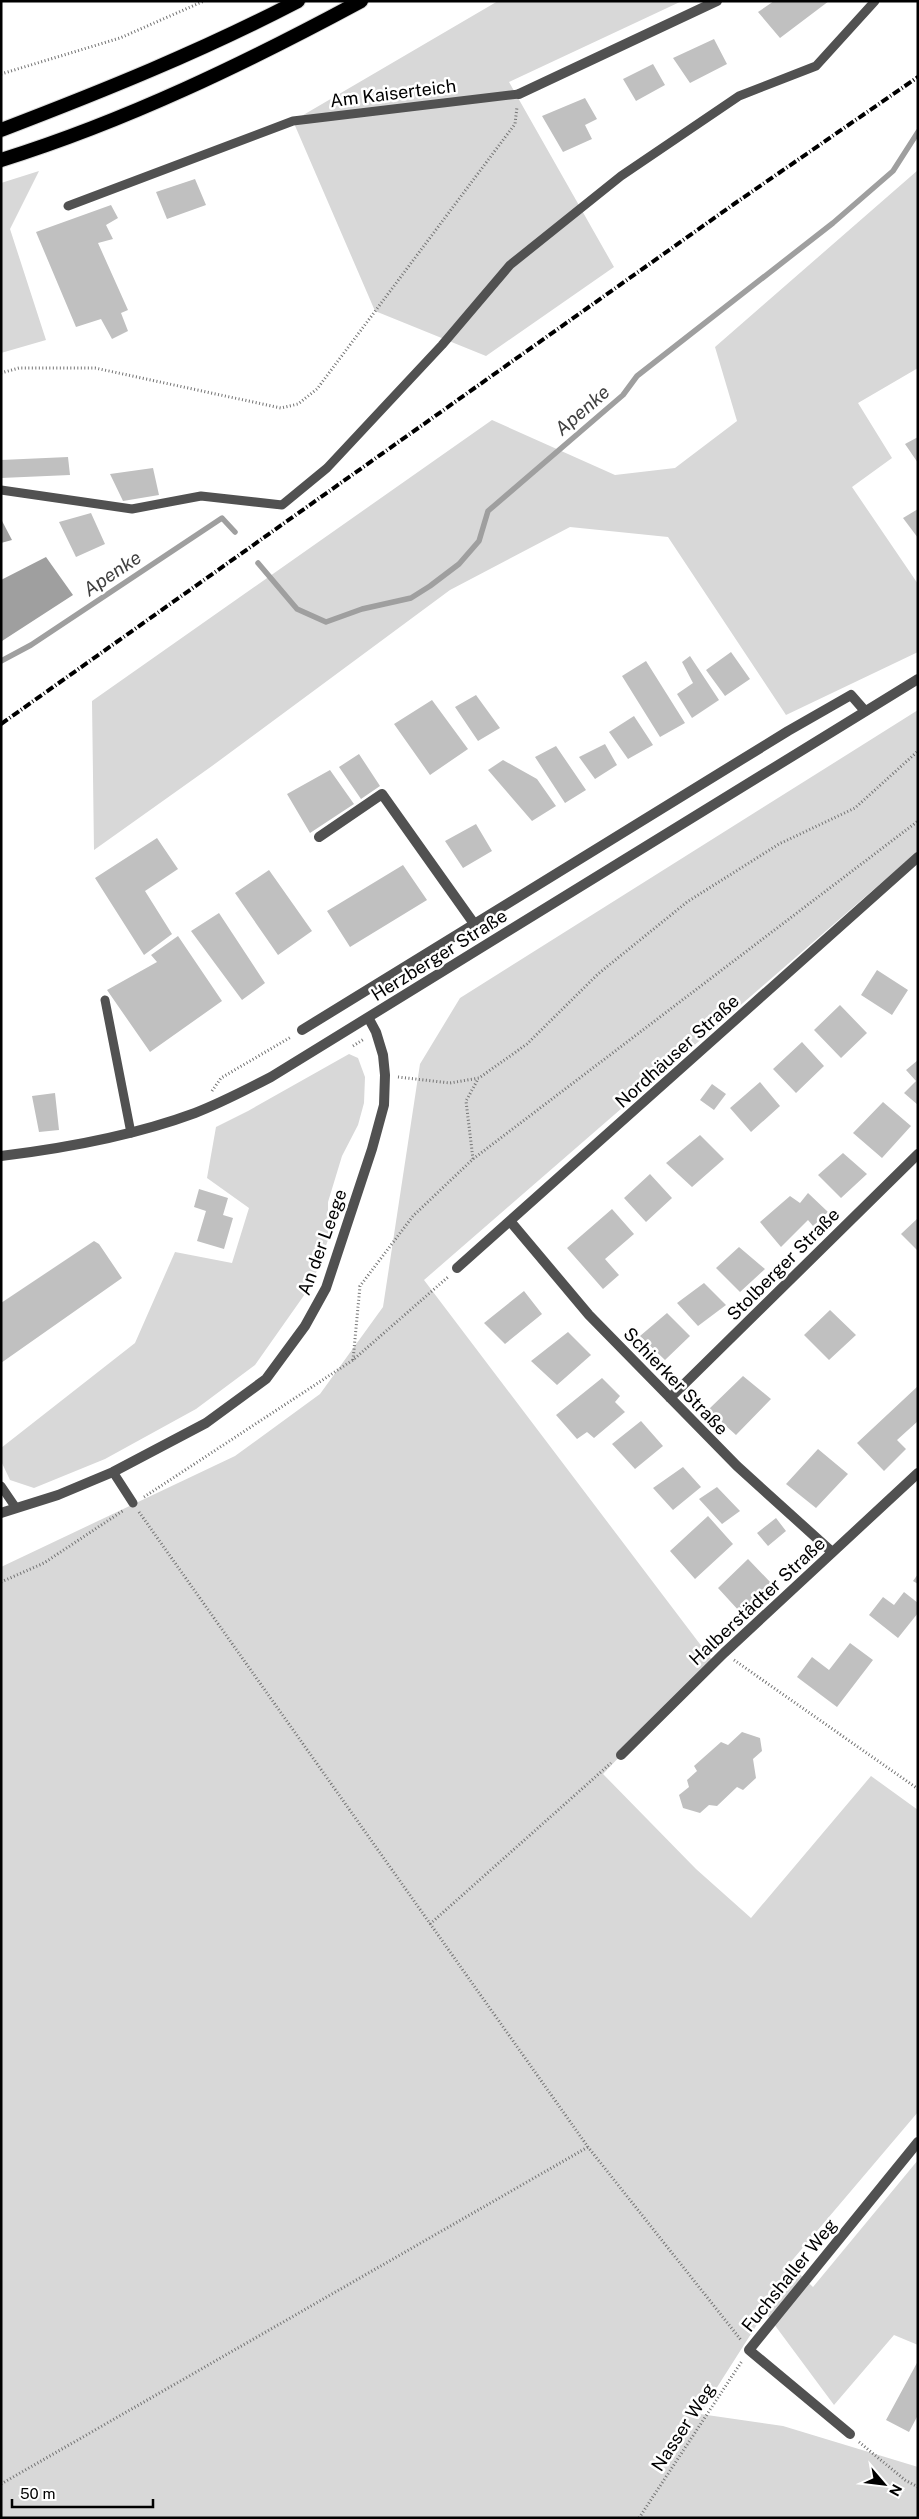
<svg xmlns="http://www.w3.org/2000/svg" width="919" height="2519" font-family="'Public Sans',sans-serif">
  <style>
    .green { fill: #d8d8d8 }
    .water { fill: #9f9f9f }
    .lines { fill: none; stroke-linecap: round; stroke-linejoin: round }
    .stream { stroke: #9f9f9f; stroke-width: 5.5 }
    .building { fill: #c0c0c0 }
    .trunk-casing { stroke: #dbdbdb; stroke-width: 16 }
    .path { stroke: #737373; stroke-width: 3; stroke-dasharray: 1 2.5; stroke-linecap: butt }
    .service { stroke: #515151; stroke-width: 9 }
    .minor { stroke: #515151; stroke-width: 10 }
    .tertiary { stroke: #515151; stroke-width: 10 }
    .trunk { stroke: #000; stroke-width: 14 }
    .rail { stroke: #000; stroke-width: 4; stroke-dasharray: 8 2.5 1 2.5; stroke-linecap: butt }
    .labels { text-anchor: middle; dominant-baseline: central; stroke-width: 5; stroke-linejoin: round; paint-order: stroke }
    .street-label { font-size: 18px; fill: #000; stroke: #fff }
    .water-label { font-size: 19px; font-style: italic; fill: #404040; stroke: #fff }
  </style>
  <rect width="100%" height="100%" fill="#fff"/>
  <path class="green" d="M498,1h184l-173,81 105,185 -128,89 -111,-45 -82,-190z
    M918,170v198l-60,35 34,55 -40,29 66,97v68l-132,63 -118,-178 -98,-10 -120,63 -238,176 -118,84 -2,-149 400,-281 123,55 60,-7 62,-47 -22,-74z
    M39,171l-29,58 36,111 -45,13v-170z
    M918,710v141l-494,429 288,380 -109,114 93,95 55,49 120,-142 47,34v302l-129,152 24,23 105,-127v185l-24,-10 -60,70 -69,-93 -65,102 83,12 135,41v51h-917v-951l234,-111 85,-62 63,-87 37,-243 40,-66z
    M349,1054l9,4 7,19 -1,26 -6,22 -16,31 -14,46v38l-16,44 -57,81 -59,44 -91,50 -71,29 -24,-8 -9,-19v-13l134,-105 40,-91 57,11 17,-55 -42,-30 9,-51 32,-16z"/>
  <path class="water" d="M1,519l11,21 -11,3z
    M46,557l27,38 -71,46 -1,-61z"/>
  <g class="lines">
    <path class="stream" d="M258,563l39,46 29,13 36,-13 49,-11 19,-12 29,-22 20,-23 9,-30 135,-116 14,-19 196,-153 60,-52 25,-39
      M1,661l30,-16 191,-127 13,14"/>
  </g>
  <path class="building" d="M774,1h55l-49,37 -22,-26z
    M714,39l13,25 -37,19 -17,-25z
    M653,64l12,21 -29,16 -13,-22z
    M585,98l12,21 -12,6 7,14 -29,13 -21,-36z
    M195,179l11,26 -39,14 -11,-27z
    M111,205l7,13 -12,7 7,14 -15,4 30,67 -7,3 7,18 -16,8 -11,-20 -25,8 -40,-95z
    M918,437v26l-13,-19z
    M68,457l2,18 -69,3v-18z
    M153,468l6,27 -36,6 -13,-27z
    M918,509v29l-15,-20z
    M91,513l14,31 -29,13 -17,-35z
    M731,652l19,27 -25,17 -19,-26z
    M690,656l29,44 -27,18 -15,-24 16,-11 -11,-21z
    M646,661l39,62 -25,14 -38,-61z
    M476,695l24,33 -22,13 -23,-34z
    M432,700l36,49 -38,26 -36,-51z
    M634,716l19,29 -25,14 -19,-27z
    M605,744l12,21 -22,14 -16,-22z
    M556,746l30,44 -21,13 -30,-46z
    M359,754l21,32 -19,13 -22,-32z
    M503,760l34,19 19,27 -24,15 -44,-51z
    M330,770l24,34 -44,29 -23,-39z
    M476,824l16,27 -29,17 -18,-27z
    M157,838l21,31 -33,22 27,43 -28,21 -49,-77z
    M403,865l24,35 -77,47 -23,-36z
    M269,870l43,61 -34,24 -43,-62z
    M219,913l46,70 -23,17 -51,-69z
    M178,936l44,65 -72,51 -43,-62 50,-28 -6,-7z
    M877,970l31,20 -16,25 -31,-20z
    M840,1005l27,28 -26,25 -27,-28z
    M802,1042l22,24 -28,27 -23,-24z
    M918,1060v45l-14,-12 12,-12 -10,-11z
    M760,1082l20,24 -29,26 -21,-24z
    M712,1084l14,10 -12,16 -14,-10z
    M55,1093l4,37 -20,2 -7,-36z
    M883,1102l28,24 -29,32 -29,-25z
    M700,1135l24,24 -32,28 -26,-24z
    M843,1153l24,21 -26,24 -23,-23z
    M650,1174l22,24 -26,24 -22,-24z
    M199,1189l29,9 -5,17 10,3 -9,31 -27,-8 9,-30 -12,-4z
    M808,1193l20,19 -15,14 -5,-6 -27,27 -21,-25 30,-26 10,7z
    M612,1209l22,25 -29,25 14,16 -16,14 -36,-41z
    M918,1218v33l-17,-17z
    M94,1241l5,3 23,34 -121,85v-60z
    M739,1247l26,22 -25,23 -24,-24z
    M704,1283l22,22 -28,21 -21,-23z
    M524,1291l18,23 -37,30 -21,-21z
    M830,1310l26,25 -27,25 -25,-25z
    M667,1313l23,23 -25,24 -25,-24z
    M568,1332l23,23 -34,30 -26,-24z
    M743,1376l28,23 -35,36 -28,-25z
    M602,1378l18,18 -5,6 10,10 -31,26 -7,-6 -10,7 -21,-24z
    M918,1386v35l-21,19 9,9 -22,22 -27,-28z
    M641,1421l22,25 -28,23 -23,-25z
    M818,1449l30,25 -32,34 -30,-24z
    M683,1467l18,20 -28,23 -20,-22z
    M717,1487l23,24 -18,13 -23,-25z
    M708,1516l25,28 -38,35 -25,-28z
    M776,1518l10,13 -18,15 -11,-13z
    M748,1559l23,24 -31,29 -22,-24z
    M918,1574v10l-5,-3z
    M904,1592l14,11v10l-20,25 -29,-23 14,-18 11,8z
    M850,1643l23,17 -36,47 -40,-30 15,-20 17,13z
    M742,1732l18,6 2,13 -9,8 3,19 -13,12 -6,-3 -20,19 -8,-1 -9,8 -17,-5 -4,-13 10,-8 -2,-7 10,-9 -3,-5 27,-24 7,3z
    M918,2361v54l-9,17 -23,-12z"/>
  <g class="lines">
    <defs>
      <path id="trunk" d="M1,130c102,-39 201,-79 297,-129
        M1,160c125,-39 245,-97 360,-159"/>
    </defs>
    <use href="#trunk" class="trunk-casing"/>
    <path class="path" d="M1,74l119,-36 84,-37
      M1,373l18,-5h76l186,40 17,-4 19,-15 198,-265 2,-17
      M353,1046l11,-7
      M398,1077l52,6 29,-5 48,-34 71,-70 89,-72 92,-58 76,-36 63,-57
      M212,1091l9,-13 70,-41
      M473,1159l-7,-58 12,-22
      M353,1360l7,-74 53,-70 60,-57 445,-338
      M144,1497l209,-137 95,-83
      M139,1512l449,635 153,193
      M1,1582l43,-19 80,-53
      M734,1660l184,129
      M430,1924l181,-161
      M859,2442l46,38 13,7
      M1,2484l587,-337
      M639,2518l103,-157"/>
    <path class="service" d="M68,206l225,-85 226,-27
      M1,490l131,19 69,-13 81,9 45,-37 115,-123 68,-80 111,-89 118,-80 77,-30 59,-65
      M105,1000l26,133
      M113,1472l20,31
      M1,1486l15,22"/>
    <path class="minor" d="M519,94l198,-93
      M319,837l63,-43 93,131
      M302,1030l486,-299 63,-36 14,16
      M510,1221l79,94 148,151 95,86
      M457,1268l461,-411
      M670,1398l248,-244
      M1,1513l57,-18 55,-23 93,-49 60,-44 39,-53 21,-38 46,-139 12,-44 1,-30 -2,-20 -7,-23 -7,-13
      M621,1755l103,-102 194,-180
      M850,2434l-101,-84 169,-208"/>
    <path class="tertiary" d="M1,1156c66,-8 132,-20 194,-43 26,-10 51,-23 76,-36l647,-398"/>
    <use href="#trunk" class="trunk"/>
    <path class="rail" d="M1,724l733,-520 184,-127"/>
  </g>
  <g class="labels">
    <g class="street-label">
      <text transform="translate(393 93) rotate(-7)">Am Kaiserteich</text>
      <text transform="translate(439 955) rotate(-32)">Herzberger Straße</text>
      <text transform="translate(677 1051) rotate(-42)">Nordhäuser Straße</text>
      <text transform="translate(322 1242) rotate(-70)">An der Leege</text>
      <text transform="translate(783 1264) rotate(-45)">Stolberger Straße</text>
      <text transform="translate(676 1381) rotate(46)">Schierker Straße</text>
      <text transform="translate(757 1601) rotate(-43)">Halberstädter Straße</text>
      <text transform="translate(789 2275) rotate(-51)">Fuchshaller Weg</text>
      <text transform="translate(683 2427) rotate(-57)">Nasser Weg</text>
    </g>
    <g class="water-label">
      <text transform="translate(582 410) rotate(-41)">Apenke</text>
      <text transform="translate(112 573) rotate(-34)">Apenke</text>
    </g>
  </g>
  <rect width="919" height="2519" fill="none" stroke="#000000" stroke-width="5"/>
  <g transform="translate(884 2484) rotate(118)" stroke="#ffffff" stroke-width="4" paint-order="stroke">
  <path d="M0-4L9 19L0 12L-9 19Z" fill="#000000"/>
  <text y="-8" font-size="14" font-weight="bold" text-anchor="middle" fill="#000000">N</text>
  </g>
  <path d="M12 2499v8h141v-8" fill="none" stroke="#000000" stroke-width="2.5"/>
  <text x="20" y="2499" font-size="15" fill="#000000" stroke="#ffffff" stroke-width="4" paint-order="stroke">50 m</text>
</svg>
